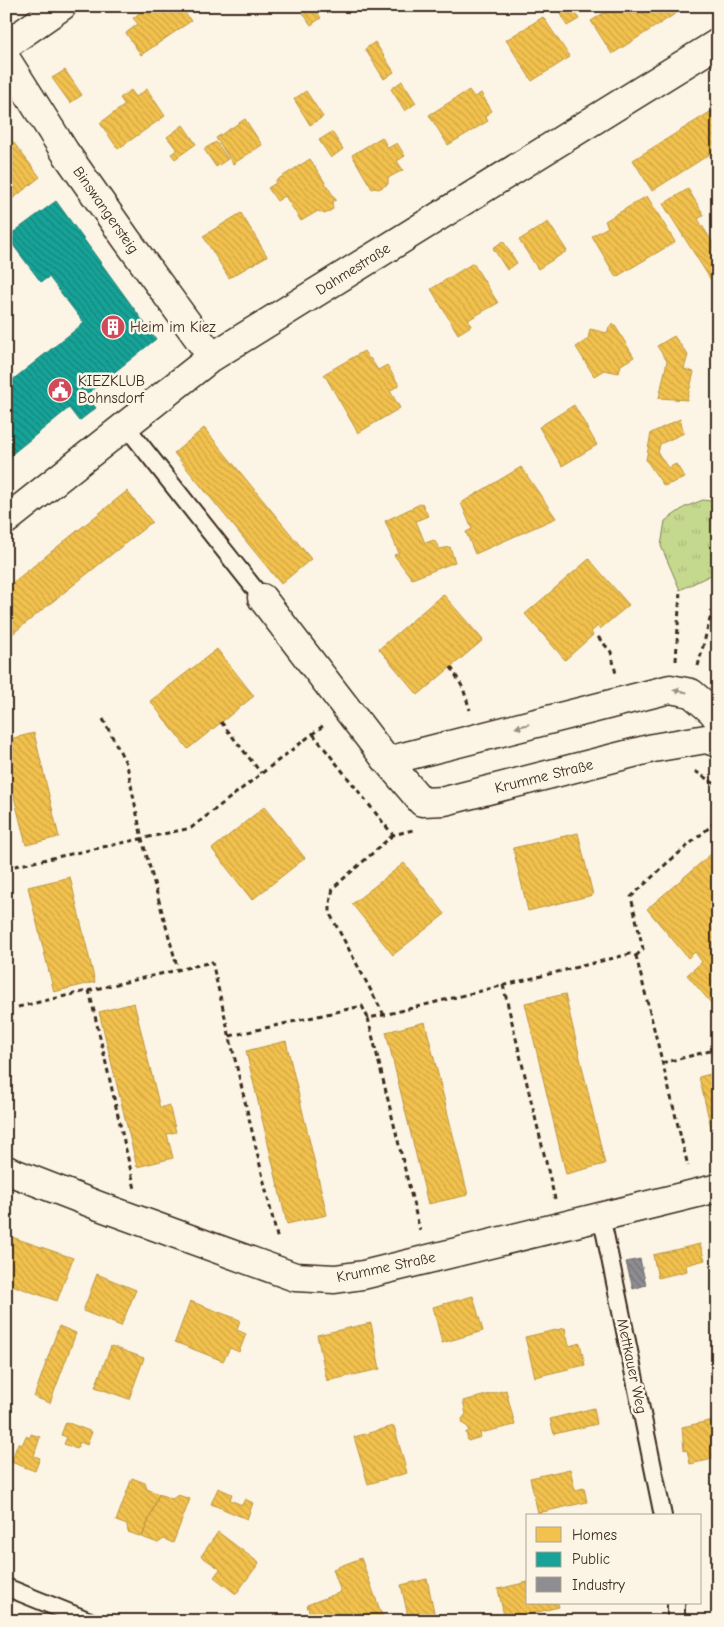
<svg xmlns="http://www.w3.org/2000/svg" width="724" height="1627" font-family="'Comic Neue',sans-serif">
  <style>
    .grass { fill: url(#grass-tufts); stroke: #808156 }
    .homes { fill: url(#homes-back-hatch); stroke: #bb9440 }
    .public { fill: url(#public-back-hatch); stroke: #227f73 }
    .industry { fill: url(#industry-back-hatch); stroke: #746f6f }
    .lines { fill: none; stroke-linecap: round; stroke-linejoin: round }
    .lane-casing { stroke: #3b2a1e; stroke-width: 20 }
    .street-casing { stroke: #3b2a1e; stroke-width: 31 }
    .path { stroke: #3b2a1e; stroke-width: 3; stroke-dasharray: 5 4; stroke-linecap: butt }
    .lane { stroke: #fcf5e5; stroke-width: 16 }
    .street { stroke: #fcf5e5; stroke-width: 28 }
    .oneway { fill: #9c9082 }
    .labels { text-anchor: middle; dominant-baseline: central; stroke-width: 5; stroke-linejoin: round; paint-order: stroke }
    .street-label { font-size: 15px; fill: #3b2a1e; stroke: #fcf5e5 }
    .poi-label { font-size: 15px; fill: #3b2a1e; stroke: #fcf5e5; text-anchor: start }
  </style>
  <defs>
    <pattern id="grass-tufts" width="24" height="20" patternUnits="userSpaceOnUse" patternTransform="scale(1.25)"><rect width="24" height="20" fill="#c4d88e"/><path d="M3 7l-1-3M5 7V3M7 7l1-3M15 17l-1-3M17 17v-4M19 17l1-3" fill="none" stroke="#a9ba7a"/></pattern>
    <pattern id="homes-back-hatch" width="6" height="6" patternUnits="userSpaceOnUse" patternTransform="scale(1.25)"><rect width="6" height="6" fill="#f2c14e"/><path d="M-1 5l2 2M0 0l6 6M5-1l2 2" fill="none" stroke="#d0a644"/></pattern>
    <pattern id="public-back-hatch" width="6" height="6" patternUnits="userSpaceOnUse" patternTransform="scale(1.25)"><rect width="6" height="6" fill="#17a398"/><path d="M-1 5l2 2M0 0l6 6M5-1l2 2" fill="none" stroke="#16857b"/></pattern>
    <pattern id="industry-back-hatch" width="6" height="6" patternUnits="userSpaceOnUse" patternTransform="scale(1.25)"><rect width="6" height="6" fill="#8d8d92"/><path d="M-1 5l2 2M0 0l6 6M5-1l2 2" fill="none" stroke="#747377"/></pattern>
  </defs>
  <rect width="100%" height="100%" fill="#fcf5e5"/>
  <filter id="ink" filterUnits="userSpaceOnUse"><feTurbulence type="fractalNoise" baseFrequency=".02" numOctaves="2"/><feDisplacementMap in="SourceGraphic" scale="10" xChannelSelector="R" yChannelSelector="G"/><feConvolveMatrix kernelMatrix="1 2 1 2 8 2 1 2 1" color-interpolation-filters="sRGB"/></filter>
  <g filter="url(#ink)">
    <path class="grass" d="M703,500l15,2v68l-3,3 -35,17 -19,-44 4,-25 20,-14z"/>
    <path class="homes" d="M149,6h31l11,15 -50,34 -15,-22 12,-9 -5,-6z
      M300,6h13l8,12 -10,7 -12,-18z
      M556,6h15l8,13 -12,7z
      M615,6h70l1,1 -74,47 -21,-33z
      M543,17l27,40 -38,24 -26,-41z
      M375,42l19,30 -10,7 -19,-30z
      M65,70l17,25 -12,8 -18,-25z
      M402,81l14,22 -11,8 -14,-22z
      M147,89l18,27 -47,33 -18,-26 25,-18 -5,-7 11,-8 5,7z
      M469,90l5,7 7,-4 11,18 -7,5 3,5 -40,24 -19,-30z
      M306,91l17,26 -13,8 -16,-26z
      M718,107v42l-66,42 -19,-31z
      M245,119l17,26 -29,19 -17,-26z
      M183,125l13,19 -21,15 -4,-5 6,-4 -10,-13z
      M332,132l11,17 -12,9 -12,-18z
      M382,137l6,11 9,-5 8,13 -8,5 6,9 -15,8v6l-9,5 -5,-1 -2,1 -20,-34z
      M10,138l30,39 -34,27v-63z
      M216,142l12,17 -12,8 -12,-18z
      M310,159l26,41 -4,2 1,7 -8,5 -7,-3 -17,10 -16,-25 -8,5 -9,-13 8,-5 -1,-2z
      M688,189l16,26 -6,4 20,32v40l-55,-87z
      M647,196l28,46 -59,35 -24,-41 16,-9 -3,-6z
      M241,213l26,43 -38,22 -26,-42z
      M548,222l19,29 -29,18 -19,-29z
      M503,241l14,22 -10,7 -14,-22z
      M473,263l25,40 -30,17 3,6 -13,8 -27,-45z
      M614,324l20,33 -13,8 -2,8 -15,-3 -10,6 -18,-29 12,-8 2,-10 17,4 2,-6z
      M674,336l14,19 -4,14 10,3 -7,28 -28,-2 8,-37 -10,-15z
      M364,351l5,8 1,-1 8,12 9,-5 12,20 -9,6 10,17 -42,25 -34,-59z
      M574,405l23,40 -35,21 -23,-39z
      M680,419l4,14 -24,11 -2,9 10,15 8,-4 9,14 -21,8 -18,-26 5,-27z
      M204,428l107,131 -30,25 -107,-131z
      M521,467l35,51 -81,36 -9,-22 6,-3 -11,-26z
      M127,491l25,31 -146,117v-51z
      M422,503l6,13 -12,5 9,22 9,-3 6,9 10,-2 5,15 -43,17 -18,-24 5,-2 -14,-32z
      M589,559l40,46 -29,24 -2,-3 -7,6 2,3 -28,25 -40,-46z
      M443,594l40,46 -65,55 -39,-46z
      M217,649l37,47 -66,53 -38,-48z
      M34,733l25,104 -33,8 -20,-80v-25z
      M264,807l41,51 -53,42 -40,-51z
      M578,833l15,62 -65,16 -15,-63z
      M718,848v163l-31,-36 15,-13 -7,-10 -7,6 -41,-49z
      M404,863l41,51 -52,41 -41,-51z
      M70,877l25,105 -41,10 -26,-105z
      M565,994l40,170 -39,10 -41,-171z
      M134,1003l26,105 9,-3 7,27 -9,2 6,24 -36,9 -38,-155z
      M425,1022l43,173 -40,9 -42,-172z
      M286,1041l41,174 -40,9 -41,-173z
      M718,1072v67l-4,1 -15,-63z
      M6,1235l67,23 -16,43 -51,-18z
      M700,1244l5,16 -19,5 1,6 -29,7 -5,-23z
      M97,1274l39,16 -15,36 -38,-15z
      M473,1296l10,35 -41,12 -9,-36z
      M190,1301l50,19 -3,10 9,4 -7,18 -9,-4 -7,13 -48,-19z
      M371,1323l9,46 -53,12 -10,-46z
      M59,1326l17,7 -26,70 -16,-6z
      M565,1328l4,18 11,-3 5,22 -50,12 -10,-40z
      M111,1346l33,12 -15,41 -34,-12z
      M506,1390l9,35 -35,8 1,4 -13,4 -2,-9h3l-1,-5 -5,-3 -1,-5 4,-5 -3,-13z
      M594,1408l3,16 -43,10 -4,-15z
      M718,1419v39l-28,6 -3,-14 -3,1 -2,-24z
      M66,1422l26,10 -5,13 -7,-3 -3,7 -13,-5 3,-7 -6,-2z
      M394,1426l13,47 -39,11 -14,-47z
      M31,1434l9,3 -6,19 6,2 -5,13 -24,-9 7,-19 4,2 4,-9 4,2z
      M570,1469l5,21 9,-2 3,14 -49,11 -8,-35z
      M132,1478l13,5 2,6 12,5 -17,43 -14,-5 -1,-7 -11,-4z
      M218,1488l14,6 -2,6 12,5 3,-6 8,4 -6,16 -36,-15z
      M159,1494l13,5 6,-4 12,4 -17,44 -9,-4 -6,4 -16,-6z
      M218,1532l41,31 -23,31 -22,-17 6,-8 -19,-13z
      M361,1558l23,63h-72l-5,-16 34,-13 -8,-23z
      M427,1579l9,42h-27l-8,-36z
      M528,1582v21h30l1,4 -54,13 -7,-31z"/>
    <path class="public" d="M56,201l100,138 -70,56 10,13 -17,13 -10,-13 -63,51v-74l78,-62 -35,-46 -8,5 -34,-45z"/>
    <path class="industry" d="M640,1259l6,26 -13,4 -7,-27z"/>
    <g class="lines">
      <defs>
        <path id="lane" d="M125,425l137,173
          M600,1217l5,17 58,282
          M6,1587l84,34
          M676,1621v-18"/>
        <path id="street" d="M6,45l56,-39
          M6,59l59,93 62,88 85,117
          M6,520l206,-163 506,-314
          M262,598l125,163 35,41 23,-1 208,-53 53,-9 12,4
          M387,761l283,-72 21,4 21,18 6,8
          M6,1170l93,36 196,71 40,2 28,-4 355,-87"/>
      </defs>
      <use href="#lane" class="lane-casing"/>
      <use href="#street" class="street-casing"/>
      <path class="path" d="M598,637l13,15 5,22
        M676,661l4,-71
        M698,666l12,-47 8,-7
        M451,667l12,21 7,22
        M103,719l24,46 15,74 36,131
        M221,722l40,51
        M313,734l80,101 20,-5
        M695,771l23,15
        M6,868l185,-40 133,-103
        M636,956l52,210
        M636,956l7,-7 -12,-52 35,-33 52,-44
        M503,985l52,214
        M89,990l46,199
        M18,1007l194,-45 66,279
        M384,1015l-54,-101v-11l3,-15 60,-53
        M368,1018l52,213
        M230,1036l132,-30 6,12 16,-3 246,-61 6,2
        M662,1063l56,-14"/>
      <use href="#lane" class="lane"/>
      <use href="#street" class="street"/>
    </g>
    <defs><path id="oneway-solid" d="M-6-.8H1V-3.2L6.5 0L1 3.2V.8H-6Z" transform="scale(1.25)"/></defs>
    <g class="oneway">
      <use href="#oneway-solid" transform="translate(680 691) rotate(-168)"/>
      <use href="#oneway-solid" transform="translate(522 726) rotate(166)"/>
    </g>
  </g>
  <defs>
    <symbol id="building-disc" viewBox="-11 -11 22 22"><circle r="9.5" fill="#d1495b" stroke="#fcf5e5"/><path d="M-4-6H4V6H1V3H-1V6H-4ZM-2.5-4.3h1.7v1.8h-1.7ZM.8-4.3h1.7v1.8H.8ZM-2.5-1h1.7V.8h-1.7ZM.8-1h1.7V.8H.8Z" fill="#fff"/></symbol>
    <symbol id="civic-disc" viewBox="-11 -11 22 22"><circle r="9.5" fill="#d1495b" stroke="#fcf5e5"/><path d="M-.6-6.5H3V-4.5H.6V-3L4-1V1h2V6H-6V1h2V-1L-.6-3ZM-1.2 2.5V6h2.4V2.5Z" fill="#fff"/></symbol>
  </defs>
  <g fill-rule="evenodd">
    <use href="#building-disc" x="99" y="313" width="28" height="28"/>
    <use href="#civic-disc" x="46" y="376" width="28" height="28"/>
  </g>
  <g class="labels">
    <g class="street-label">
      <text transform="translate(106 210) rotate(55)">Binswangersteig</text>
      <text transform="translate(353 269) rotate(-32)">Dahmestraße</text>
      <text transform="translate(544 776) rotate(-14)">Krumme Straße</text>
      <text transform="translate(386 1267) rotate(-12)">Krumme Straße</text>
      <text transform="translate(632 1366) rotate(78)">Mettkauer Weg</text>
    </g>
    <g class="poi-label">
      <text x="130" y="327">Heim im Kiez</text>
      <text x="78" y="381">KIEZKLUB<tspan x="78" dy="17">Bohnsdorf</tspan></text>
    </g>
  </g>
  <rect width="724" height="1627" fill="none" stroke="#fcf5e5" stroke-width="25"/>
  <rect x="12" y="12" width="699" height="1602" fill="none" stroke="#3b2a1e" stroke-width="2" filter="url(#ink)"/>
  <rect x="526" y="1514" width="175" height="90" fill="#fcf5e5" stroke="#afa495"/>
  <rect x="536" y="1527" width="25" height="15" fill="#f2c14e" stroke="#afa495"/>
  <text x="572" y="1540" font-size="15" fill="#3b2a1e">Homes</text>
  <rect x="536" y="1552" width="25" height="15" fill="#17a398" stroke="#afa495"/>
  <text x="572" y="1564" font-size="15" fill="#3b2a1e">Public</text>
  <rect x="536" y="1577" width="25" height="15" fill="#8d8d92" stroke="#afa495"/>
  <text x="572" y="1590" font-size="15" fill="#3b2a1e">Industry</text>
</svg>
